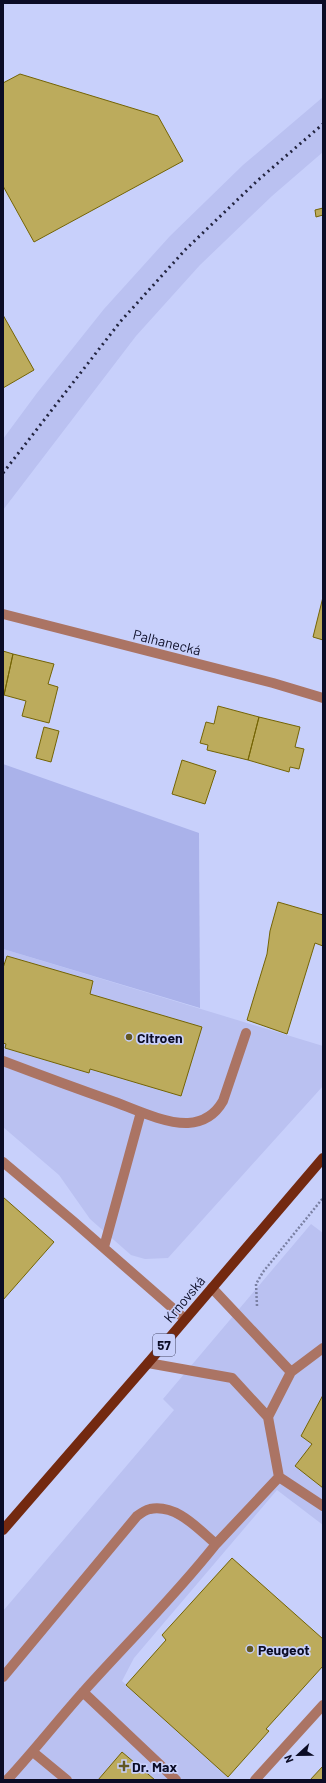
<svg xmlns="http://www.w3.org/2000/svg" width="326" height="1783" font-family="Barlow,sans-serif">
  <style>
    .built { fill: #bac1f1 }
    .green { fill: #aab2ea }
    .building { fill: #bcab5c; stroke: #746405 }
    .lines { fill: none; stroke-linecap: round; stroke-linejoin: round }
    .path { stroke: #7a80a3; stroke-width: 2.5; stroke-dasharray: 2 2; stroke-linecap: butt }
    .minor { stroke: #ab7464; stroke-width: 10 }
    .major { stroke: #732910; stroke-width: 10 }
    .rail { stroke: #22243f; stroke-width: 3; stroke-dasharray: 2 4; stroke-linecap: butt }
    .poi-dot { fill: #625724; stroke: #c8d0fb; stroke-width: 1.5 }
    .labels { text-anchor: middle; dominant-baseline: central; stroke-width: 3.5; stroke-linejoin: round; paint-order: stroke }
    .shield { fill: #c8d0fb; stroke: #444765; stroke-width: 1 }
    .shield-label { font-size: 13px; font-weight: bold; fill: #0b0c25 }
    .street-label { font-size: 14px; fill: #0b0c25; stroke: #c8d0fb }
    .poi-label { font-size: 14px; font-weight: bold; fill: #0b0c25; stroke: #c8d0fb; text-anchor: start }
  </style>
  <rect width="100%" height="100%" fill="#c8d0fb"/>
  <path class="built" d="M323,97v55l-51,44 -72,69 -64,71 -133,174v-71l34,-46 67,-84 66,-73 73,-71z
    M3,949l320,97v40l-155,172 -23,1 -14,-4 -41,-36 -31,-44 -56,-48z
    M311,1224l12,9v292l-46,-35 -143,168 -12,23 110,99h-229v-169l171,-201 -11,-11z"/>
  <path class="green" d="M3,764l196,69 1,175 -197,-59z"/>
  <path class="building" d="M20,74l138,42 25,45 -149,81 -31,-56v-103z
    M323,208v7l-7,2 -1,-7z
    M3,315l31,55 -31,18z
    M323,597v43l-10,-3z
    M3,651l10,3 -9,41h-1z
    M13,654l41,10 -6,20 10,3 -9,36 -27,-7 4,-15 -22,-6z
    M218,706l41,11 -11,43 -41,-10 1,-5 -8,-2 6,-21 8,2z
    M259,717l41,10 -5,20 9,2 -5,20 -9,-2 -1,5 -41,-12z
    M44,727l15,4 -8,31 -15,-4z
    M182,760l34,11 -11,33 -33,-10z
    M278,902l45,13v31l-8,-3 -28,91 -40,-14 20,-66 3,-23z
    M7,956l86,25 -3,13 112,33 -21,69 -91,-27 -1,4 -84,-25 1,-4 -3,-1v-75z
    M3,1197l51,45 -51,58z
    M323,1395v93l-28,-22 17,-22 -11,-8z
    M232,1558l91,81v27l-57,63 3,2 -41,46 -102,-92 40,-45 -4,-5z
    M122,1752l33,28h-57z
    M323,1766v14h-13z"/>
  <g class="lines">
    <path class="path" d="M257,1306l-1,-22 7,-12 60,-74"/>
    <path class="minor" d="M3,614l270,69 50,15
      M3,1061c37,14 75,28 112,41 21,8 51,22 73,21 16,-1 27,-8 35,-22l23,-68
      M3,1162l70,59 112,98
      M104,1247l37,-135
      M212,1288l79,84
      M323,1348l-32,24 -23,45 11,60 44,29
      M148,1363l84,15 36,39
      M216,1544l63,-67
      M3,1677l134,-161c4,-3 9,-6 13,-7 27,-5 48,20 66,35 -41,52 -88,98 -132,147 -26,29 -50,60 -77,89
      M83,1692l93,88
      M33,1752l34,28
      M255,1780l68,-75"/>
    <path class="major" d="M3,1530l145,-167 175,-205"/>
    <path class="rail" d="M3,473l117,-151 65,-72 72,-69 66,-57"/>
  </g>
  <g class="poi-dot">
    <circle cx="129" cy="1037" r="4"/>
    <circle cx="250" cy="1649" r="4"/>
    <path d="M122 1760h4v4h4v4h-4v4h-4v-4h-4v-4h4z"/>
  </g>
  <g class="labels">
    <rect class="shield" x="153" y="1334" width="22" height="22" rx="3"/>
    <g class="shield-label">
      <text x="164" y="1345">57</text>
    </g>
    <g class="street-label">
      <text transform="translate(167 642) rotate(14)">Palhanecká</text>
      <text transform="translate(184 1299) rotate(-50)">Krnovská</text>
    </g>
    <g class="poi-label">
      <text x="137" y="1037">Citroen</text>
      <text x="258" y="1649">Peugeot</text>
      <text x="132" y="1766">Dr. Max</text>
    </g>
  </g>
  <rect width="326" height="1783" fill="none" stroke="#0b0c25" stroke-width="8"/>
  <g transform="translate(298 1755) rotate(248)" stroke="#c8d0fb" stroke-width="3" paint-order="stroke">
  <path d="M0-3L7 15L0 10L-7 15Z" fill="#0b0c25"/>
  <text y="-6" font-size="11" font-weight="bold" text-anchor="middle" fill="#0b0c25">N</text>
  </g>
</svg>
